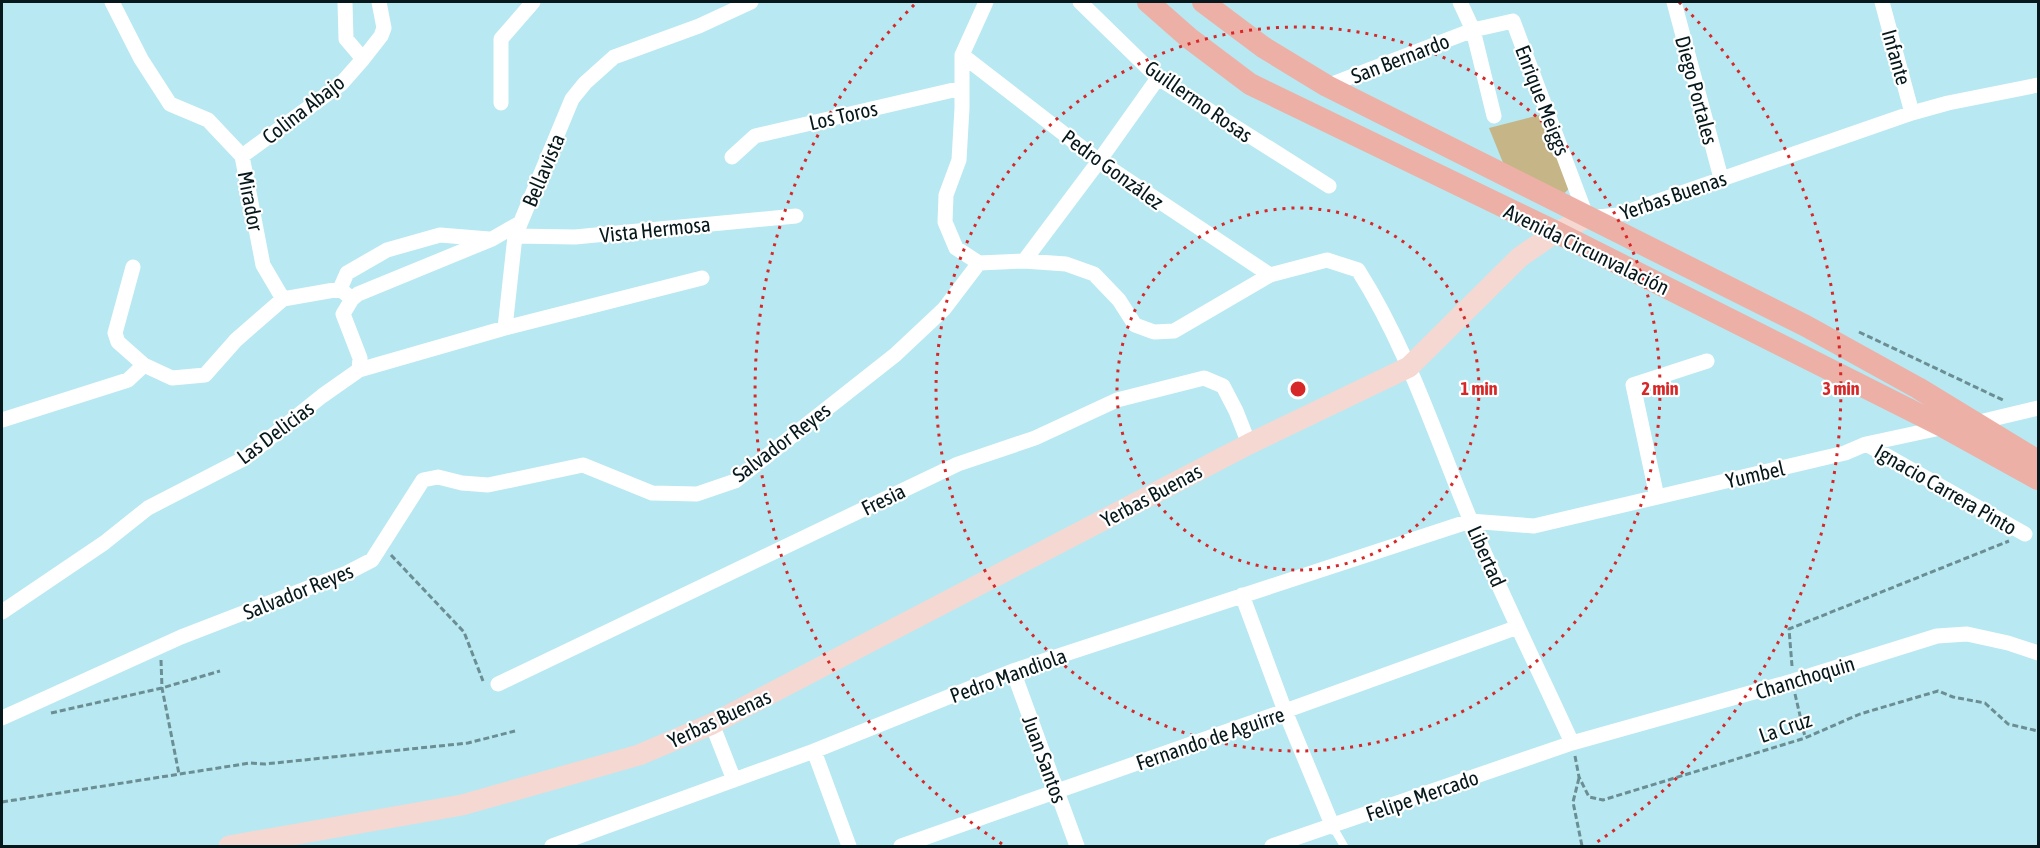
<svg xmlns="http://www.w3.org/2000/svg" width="2040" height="848" font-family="'Asap Condensed',sans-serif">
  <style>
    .green { fill: #c6b586 }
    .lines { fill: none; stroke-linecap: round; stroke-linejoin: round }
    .path { stroke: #6b8e94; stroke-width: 3; stroke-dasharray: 6 3; stroke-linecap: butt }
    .lane { stroke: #fff; stroke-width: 8 }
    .street { stroke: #fff; stroke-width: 15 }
    .secondary { stroke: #f6d8d2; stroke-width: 21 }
    .primary { stroke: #edb0a6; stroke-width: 22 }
    .ring { fill: none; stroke: #d62828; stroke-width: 3; stroke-dasharray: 3 6 }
    .labels { text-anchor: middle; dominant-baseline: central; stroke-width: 4.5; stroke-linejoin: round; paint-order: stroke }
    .street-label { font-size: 21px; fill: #06181b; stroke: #fff }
    .centre { fill: #d62828; stroke: #fff; stroke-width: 3 }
    .ring-label { font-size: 18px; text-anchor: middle; font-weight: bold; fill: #d62828; stroke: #fff; stroke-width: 4.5; stroke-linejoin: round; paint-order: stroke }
  </style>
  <rect width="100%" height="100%" fill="#b8e8f1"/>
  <path class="green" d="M1543,114l27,74 -10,9 -54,-27 -17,-42z"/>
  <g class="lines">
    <path class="path" d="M1859,332l146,69
      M391,555l73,77 19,49
      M161,660l1,28 17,86
      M1792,666l-3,-37 220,-88
      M1795,694l10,43
      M51,713l111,-25 58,-17
      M1575,756l4,21 10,20 14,3 202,-62 55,-24 78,-23 15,6 32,6 23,21 30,7
      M1579,778l-6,24 9,44
      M2,802l248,-39 15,1 203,-21 47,-12"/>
    <path class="lane" d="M1333,827l11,19"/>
    <path class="street" d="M112,2l29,57 29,45 38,16 34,36 21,109 20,34 57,-10 12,10
      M345,2l1,37 17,20
      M986,2l-24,53v53l-3,52 -13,35 -1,27 11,26 23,15 45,-2 42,3 28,10 25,26 16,25 19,7 20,-1 96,-56 57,-15 31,10c49,77 77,165 112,249 31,76 68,149 102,224
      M1080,2l78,76 171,108
      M1460,2l13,28 21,86
      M1674,2l47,176
      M1882,2l30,111
      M962,55l137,106 171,114
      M1327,86l146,-56 40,-9 74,197 31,-3 294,-102 36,-10 90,-18
      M501,103v-64l32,-37
      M242,156l99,-72 22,-25 18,-23 3,-8 -5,-26
      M732,157l23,-21 207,-48
      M515,236l60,1 221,-21
      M1024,261l75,-100 59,-83
      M133,267l-18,66 3,9 26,23 28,13 33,-3 31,-35 47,-41
      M340,289l7,-16 40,-23 53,-15 49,4
      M505,328l197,-50
      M359,370l1,-12 -17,-44 9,-15 6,-5 134,-55 28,-16
      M2,420l126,-40 16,-15
      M1971,424l67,-16
      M1866,444l159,90
      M1657,497l-24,-112 74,-24
      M1242,595l43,116 48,116
      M2,612l102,-69 44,-35 97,-50 77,-62 37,-26 146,-42 10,-92 57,-137 13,-16 29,-26 85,-31 52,-24
      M1013,671l64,175
      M498,684l460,-220 77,-26 82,-38 87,-22 19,8 13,25 13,33
      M2,718l179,-81 166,-64 25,-13 51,-80 15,-3 24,6 26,2 95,-20 69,28 45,1 38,-13 160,-126 49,-46 35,-46
      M712,724l22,56
      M814,751l35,95
      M552,846l262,-95 199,-80 457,-150 64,5 311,-73 21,-9 79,-17
      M901,846l384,-135 233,-84
      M1272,846l300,-103 221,-62 144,-45 30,-2 41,9 30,10"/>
    <path class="secondary" d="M229,846l233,-41 177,-50 73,-31 537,-280 160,-77 111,-110 36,-25 31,-14"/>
    <path class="primary" d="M1148,2l41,36 61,46 306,148 388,195 94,52
      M1203,2l60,45 64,39 479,240 112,62 120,73"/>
  </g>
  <g class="ring">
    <circle cx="1298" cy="389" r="181"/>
    <circle cx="1298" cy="389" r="362"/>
    <path d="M1002 844A543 543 0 0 1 917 2M1679 2A543 543 0 0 1 1594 844"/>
  </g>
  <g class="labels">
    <g class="street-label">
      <text transform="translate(1897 57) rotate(74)">Infante</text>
      <text transform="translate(1400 58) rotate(-21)">San Bernardo</text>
      <text transform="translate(1697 90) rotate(75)">Diego Portales</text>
      <text transform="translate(1543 100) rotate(69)">Enrique Meiggs</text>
      <text transform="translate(1199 101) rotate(35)">Guillermo Rosas</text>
      <text transform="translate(303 109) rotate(-38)">Colina Abajo</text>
      <text transform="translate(843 115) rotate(-13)">Los Toros</text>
      <text transform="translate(1113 169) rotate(36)">Pedro González</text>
      <text transform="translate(543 170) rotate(-67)">Bellavista</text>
      <text transform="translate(1673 195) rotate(-19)">Yerbas Buenas</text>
      <text transform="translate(251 201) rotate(79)">Mirador</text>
      <text transform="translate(655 229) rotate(-6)">Vista Hermosa</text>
      <text transform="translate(1587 249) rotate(26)">Avenida Circunvalación</text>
      <text transform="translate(275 432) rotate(-37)">Las Delicias</text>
      <text transform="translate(781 442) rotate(-37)">Salvador Reyes</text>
      <text transform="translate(1755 474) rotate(-13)">Yumbel</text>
      <text transform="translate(1946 489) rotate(30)">Ignacio Carrera Pinto</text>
      <text transform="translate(1151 495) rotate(-28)">Yerbas Buenas</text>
      <text transform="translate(883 499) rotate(-26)">Fresia</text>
      <text transform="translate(1487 556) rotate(66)">Libertad</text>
      <text transform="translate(298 591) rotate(-22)">Salvador Reyes</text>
      <text transform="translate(1008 675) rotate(-20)">Pedro Mandiola</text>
      <text transform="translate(1805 677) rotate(-17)">Chanchoquin</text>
      <text transform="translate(719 718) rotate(-25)">Yerbas Buenas</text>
      <text transform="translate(1785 727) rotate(-19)">La Cruz</text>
      <text transform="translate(1210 738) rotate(-19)">Fernando de Aguirre</text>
      <text transform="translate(1045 759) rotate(70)">Juan Santos</text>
      <text transform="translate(1422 795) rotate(-19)">Felipe Mercado</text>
    </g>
  </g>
  <circle cx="1298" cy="389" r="9" class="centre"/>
  <g class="ring-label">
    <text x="1479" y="395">1 min</text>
    <text x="1660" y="395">2 min</text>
    <text x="1841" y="395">3 min</text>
  </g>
  <rect width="2040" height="848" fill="none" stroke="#06181b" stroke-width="6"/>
</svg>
